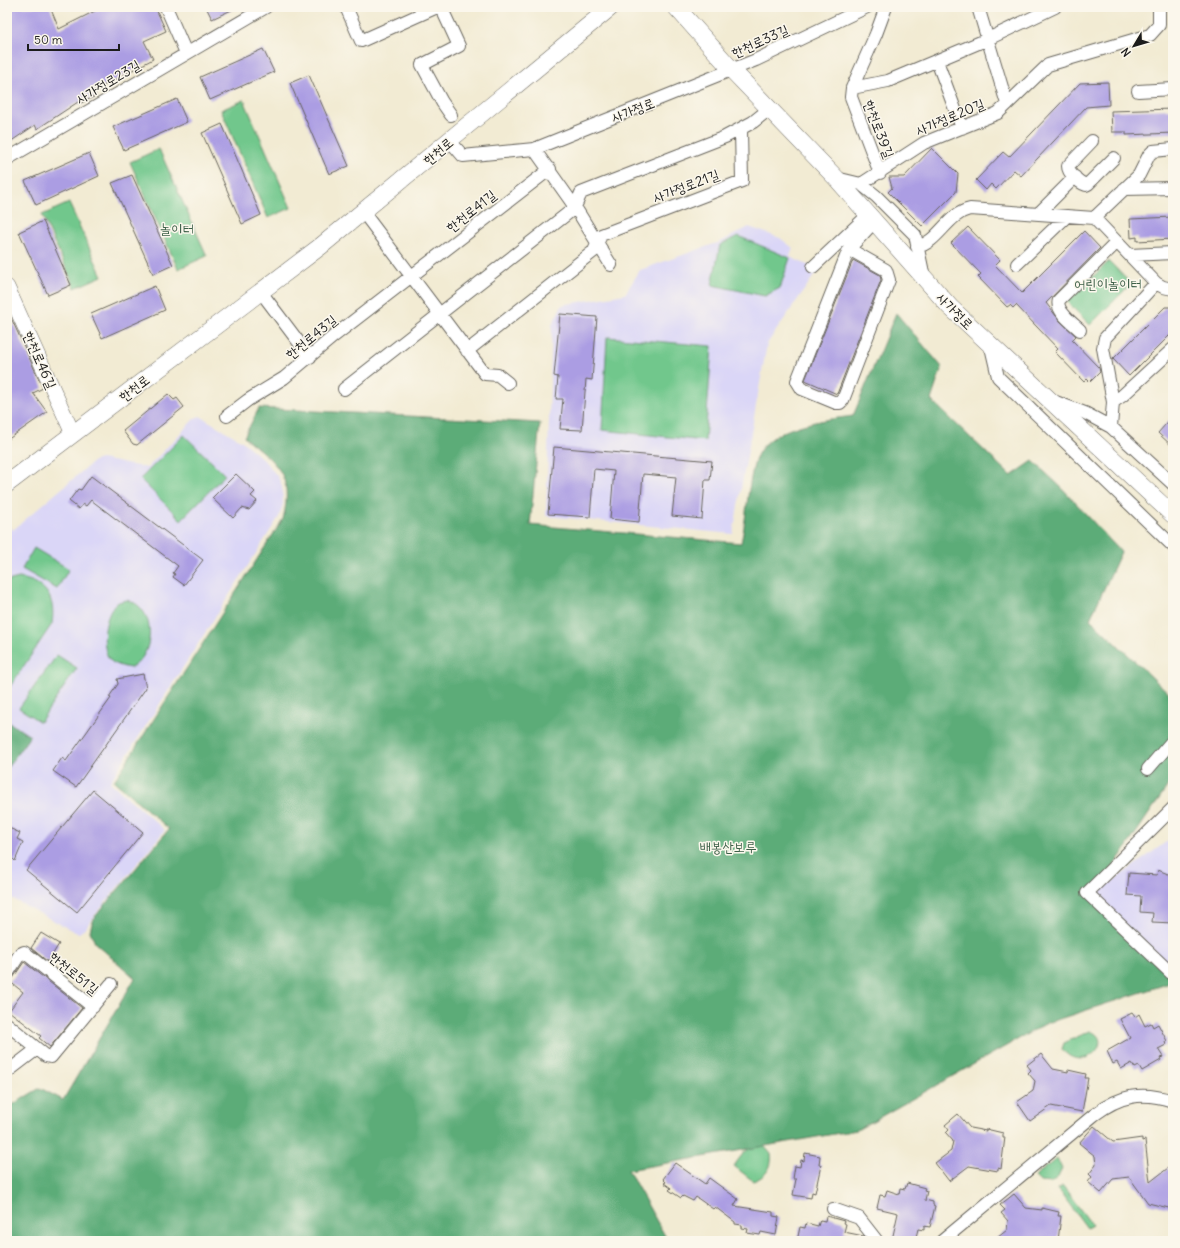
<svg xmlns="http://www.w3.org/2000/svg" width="1180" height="1248" viewBox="0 0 1180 1248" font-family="Delius,'Poor Story',sans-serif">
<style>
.built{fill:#dad6f7}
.green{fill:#71c78c;stroke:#467254}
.forest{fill:#5cac78;stroke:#3c644a}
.building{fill:#ab9de3}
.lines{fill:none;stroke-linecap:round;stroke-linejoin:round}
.minor-casing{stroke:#67645c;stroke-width:14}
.tertiary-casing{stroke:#67645c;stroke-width:16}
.secondary-casing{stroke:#67645c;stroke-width:18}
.minor{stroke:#fff;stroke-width:12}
.tertiary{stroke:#fff;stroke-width:15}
.secondary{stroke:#fff;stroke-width:17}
.labels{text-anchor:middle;stroke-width:3;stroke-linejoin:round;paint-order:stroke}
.street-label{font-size:14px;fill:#1c1c1c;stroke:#fbf7ec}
.park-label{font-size:14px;fill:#3e6049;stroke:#fbf7ec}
</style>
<rect width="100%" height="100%" fill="#fbf7ec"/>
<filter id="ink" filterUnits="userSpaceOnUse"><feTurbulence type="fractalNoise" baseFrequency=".025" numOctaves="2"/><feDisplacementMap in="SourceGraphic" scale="8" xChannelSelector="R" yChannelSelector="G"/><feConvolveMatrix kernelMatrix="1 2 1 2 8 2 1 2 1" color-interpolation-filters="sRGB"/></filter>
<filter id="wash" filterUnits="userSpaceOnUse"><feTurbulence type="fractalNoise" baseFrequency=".012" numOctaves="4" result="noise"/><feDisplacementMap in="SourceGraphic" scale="16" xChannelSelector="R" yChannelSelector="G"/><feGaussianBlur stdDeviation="0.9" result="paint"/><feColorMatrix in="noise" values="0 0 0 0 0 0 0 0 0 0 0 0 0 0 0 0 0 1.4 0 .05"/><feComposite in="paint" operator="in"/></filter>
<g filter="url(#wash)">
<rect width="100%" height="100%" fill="#f2ebd3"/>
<path class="built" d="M749,227L780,238L793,248L790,257L818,270L767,344L733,534L546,516L552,325L562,305L625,294L640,270L720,242Z
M200,416L242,441L263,459L278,477L282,486L283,504L279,517L110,782L165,830L90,921L86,928L79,933L75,932L7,896V525L13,530L94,461L101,459L147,468L195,418Z
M1173,837V973L1095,894Z"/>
<path class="green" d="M244,100L291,208L268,218L221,110Z
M159,149L207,256L178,269L130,162Z
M69,203L102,276L75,288L42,215Z
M738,236L790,258L780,288L765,296L712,285L720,245Z
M1109,261L1131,284L1090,325L1067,302Z
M607,337L712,346L705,441L602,430Z
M184,435L225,475L181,520L140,479Z
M34,548L69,569L57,589L22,569Z
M19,578C46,582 56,598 52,624L7,691V581Z
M127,600C157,607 156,656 130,668C124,667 117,665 112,662C99,651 104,614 116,604C119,601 123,601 127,600Z
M57,655L77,668L40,722L19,708Z
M1090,1031C1117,1040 1082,1076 1062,1049L1064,1043Z
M763,1145L771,1154C773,1168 765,1177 753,1181L734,1166C742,1154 748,1146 763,1145Z
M1057,1158L1062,1169L1057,1179L1051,1183L1040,1182L1035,1177Z
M1063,1186L1092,1225L1087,1228L1058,1189Z"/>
<path class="forest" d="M896,313L942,367L931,400L1011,476L1033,461L1062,488L1121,552L1090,619L1173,697V778L1095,894L1173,973V982L1047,1023L857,1130L628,1170L668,1241H7V1108L40,1088L63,1100L135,978L95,943L90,931L93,919L169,829L114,781L283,519C294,474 277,464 244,437L259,408L540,423L530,525L741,543C747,516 747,488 755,461C765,426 823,420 853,416Z
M10,723L30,736L7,768V727Z"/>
<g id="blocks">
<path class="building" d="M7,7H50L59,29L103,7H155L166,31L144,41L153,59L94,91L96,96L79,104L78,102L37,129L35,125L7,144Z
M206,7H238L212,19Z
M263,49L274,72L210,100L200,77Z
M309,75L349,166L329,174L290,83Z
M1108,82L1109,105L1086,107L1021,176L1014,170L996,189L991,184L986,190L976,180L1003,152L1009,157L1080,83Z
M177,99L187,122L124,150L113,127Z
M1173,109V133L1126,135V132H1112L1111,111Z
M222,124L261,215L242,224L202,133Z
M932,148L958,174L956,192L922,226L888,192L892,188L889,177H904Z
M89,153L99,176L36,205L25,181Z
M132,175L173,265L153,274L112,183Z
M1173,217V239L1137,241V237L1131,238L1130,219Z
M43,221L71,285L48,295L19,232Z
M968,227L1000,260L995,265L1022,293L1084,231L1100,248L1046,303L1060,321L1076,336L1072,340L1099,368L1100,372L1090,382L1087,379L1084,382L1055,352L1058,349L1016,305L1013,308L1010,305L1007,307L978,277L981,274L951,243Z
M853,260L880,275L881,280L837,394L805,380Z
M155,286L165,310L102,338L91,314Z
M1165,307H1173V332L1129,376L1113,359Z
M7,309L43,388L33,393L47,412L7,440Z
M560,314L597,317L592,380L586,379L582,430L560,429L563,399H556L558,377L554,376Z
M168,394L174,400L177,398L184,407L137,445L133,444L123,431Z
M1173,416V447L1158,433Z
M554,447L712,461L710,480H705L702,519L672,516L676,477L643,474L639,522L610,519L614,471L594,469L590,517L548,514Z
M236,474L255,492L251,496L257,501L249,510L242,508L233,518L212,498Z
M91,476L203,560L184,585L173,577L175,574L173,573L178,566L91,500L86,506L83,504L79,509L69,501L78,489L81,490Z
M143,674L146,688L76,787L53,771L62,758L66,761L111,698L109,697L118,684L117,679Z
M93,790L143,832L77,912L26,870Z
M7,827L20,833L17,839L23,842L15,861L10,856L7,862Z
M1158,870L1173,876V923L1152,922L1153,913L1140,912L1141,896L1127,895L1129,873L1157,875Z
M41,933L59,944L48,962L31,948Z
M24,962L82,1008L50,1047L39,1038L41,1036L9,1011L23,992L9,981L13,978Z
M1132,1013L1135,1017L1139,1014L1145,1026L1151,1023L1153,1027L1158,1024L1167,1041L1165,1042L1166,1045L1158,1049L1163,1057L1160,1058L1161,1060L1142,1071L1139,1066L1135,1068L1132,1063L1121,1069L1117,1062L1113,1064L1107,1051L1130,1038L1120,1019Z
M1041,1054L1053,1069L1068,1072V1070L1086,1074L1085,1078H1088L1082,1112L1051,1106L1030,1121L1017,1102L1033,1091L1035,1081L1028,1073L1031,1070L1027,1065Z
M958,1114L970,1128L986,1131V1129L1003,1133V1137H1005L1001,1169L998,1168V1171L969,1166L949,1181L935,1163L951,1151L953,1141L946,1133L949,1130L945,1125Z
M1094,1126L1113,1142L1142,1138V1141L1145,1140L1150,1182L1168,1168L1173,1175V1209L1148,1203L1129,1177L1113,1179L1101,1193L1088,1182L1092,1177L1089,1174L1096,1165L1095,1156L1079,1143Z
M805,1153L820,1156L819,1165H821L815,1193L812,1192L811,1198L793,1195L796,1179H793L795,1166L800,1167L801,1160L804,1161Z
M675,1163L705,1184L709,1178L738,1199L734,1206L773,1212V1216L779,1217L776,1235L761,1232L760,1235L747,1233L748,1229L742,1228V1225L735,1224V1222L715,1207L713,1209L696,1197L693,1201L683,1196L681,1198L669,1190L671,1188L664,1183L666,1182L663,1179Z
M907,1183L925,1188L924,1190L927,1191L925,1200L933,1202V1205L935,1206L930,1227L924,1226V1230L918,1229L915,1241L907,1239L906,1241H898L892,1240L898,1213L877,1208L880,1195L885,1196L887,1190L899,1194L900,1188L905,1189Z
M1014,1194L1026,1208L1042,1210V1208L1059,1212L1058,1216H1061L1058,1241H993L1007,1230L1008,1221L1001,1213L1005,1210L1000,1205Z
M826,1216L844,1221L843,1223L846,1224L844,1232L864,1236L866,1241H797L800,1227L805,1228L806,1223L818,1226L820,1220L825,1221Z"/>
</g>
</g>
<g filter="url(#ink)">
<use href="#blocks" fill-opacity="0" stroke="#67645c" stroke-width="1"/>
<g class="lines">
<defs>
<path id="minor" d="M166,7L186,53
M346,7L361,41L437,7
M441,7L459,46L422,65L442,102L451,115
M978,7L1007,104
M937,61L962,128
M852,88L888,81L988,39L1055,7
M1138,91L1173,89
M450,141L463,156L534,149L756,60L867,7
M1092,141L1068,166C1068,173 1078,182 1086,185L1088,184L1114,158
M534,149L575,207L611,265
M7,159L266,7
M880,173L851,97L852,88L876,34L886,7
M836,178L861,184L876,196L915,235L924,277
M861,184L924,143L998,113L1048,65L1150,35L1159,25V7
M1124,189L1173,188
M363,212L485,374L498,375L508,383
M1038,214L1075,177
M1094,218L1139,175L1149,155L1153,151L1173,149
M917,247C939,242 947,214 970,209L1094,218L1156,283L1163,287L1173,289
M849,249L886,270L889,280L843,400L840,403H836L802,389L797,381L849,249L874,222
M1130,255L1173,253
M1017,264L1067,216
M813,267L868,215
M261,292L310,357
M1080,330C1073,323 1055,311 1059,300L1117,242
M991,347L998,377L1173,546
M467,351L594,251L601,235L742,181L741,130
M344,389L567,214L575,207L581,193L725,137L753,122L768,110
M1056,402L1085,413L1111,427L1173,484
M1113,402L1122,396L1173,349
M227,416L248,400L284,378L334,336L550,169
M1111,427L1113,402L1103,348L1105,338L1156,283
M1148,769L1173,740
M1173,808L1087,893L1173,975
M7,974L20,954L24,952L93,1007
M7,1024L46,1056L51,1057L111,984
M7,1072L37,1049
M833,1209L859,1218L877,1241
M942,1241L1094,1115C1120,1095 1142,1091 1173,1101"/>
<path id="tertiary" d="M7,287L73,434"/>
<path id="secondary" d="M676,7L732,70L836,178L950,307L1173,515
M7,484L321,246L611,7"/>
</defs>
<use href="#minor" class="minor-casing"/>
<use href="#tertiary" class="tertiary-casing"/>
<use href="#secondary" class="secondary-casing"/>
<use href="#minor" class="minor"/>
<use href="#tertiary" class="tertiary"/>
<use href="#secondary" class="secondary"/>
</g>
</g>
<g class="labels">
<g class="street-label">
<text transform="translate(760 41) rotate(-24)" y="5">한천로33길</text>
<text transform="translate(108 82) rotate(-31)" y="5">사가정로23길</text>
<text transform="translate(633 110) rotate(-21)" y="5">사가정로</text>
<text transform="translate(950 117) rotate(-23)" y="5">사가정로20길</text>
<text transform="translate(879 129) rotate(69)" y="5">한천로39길</text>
<text transform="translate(438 151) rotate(-40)" y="5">한천로</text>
<text transform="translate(686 186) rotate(-21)" y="5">사가정로21길</text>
<text transform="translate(471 211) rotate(-38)" y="5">한천로41길</text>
<text transform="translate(955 311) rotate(45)" y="5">사가정로</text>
<text transform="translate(311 337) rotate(-39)" y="5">한천로43길</text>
<text transform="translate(40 360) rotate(66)" y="5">한천로46길</text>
<text transform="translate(134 388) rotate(-37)" y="5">한천로</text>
<text transform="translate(74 973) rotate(39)" y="5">한천로51길</text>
</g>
<g class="park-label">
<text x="177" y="234">놀이터</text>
<text x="1108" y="289">어린이놀이터</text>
<text x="728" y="852">배봉산보루</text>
</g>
</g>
<rect width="1180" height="1248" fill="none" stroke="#fbf7ec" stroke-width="24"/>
<g transform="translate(1134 46) rotate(232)" stroke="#fbf7ec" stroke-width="3" paint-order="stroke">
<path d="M0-3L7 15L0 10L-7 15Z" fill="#1c1c1c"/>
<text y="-6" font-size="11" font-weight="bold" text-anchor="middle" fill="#1c1c1c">N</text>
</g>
<path d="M28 44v6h91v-6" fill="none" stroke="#1c1c1c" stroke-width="2"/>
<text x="34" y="44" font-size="12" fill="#1c1c1c" stroke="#fbf7ec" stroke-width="3" paint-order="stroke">50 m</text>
</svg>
